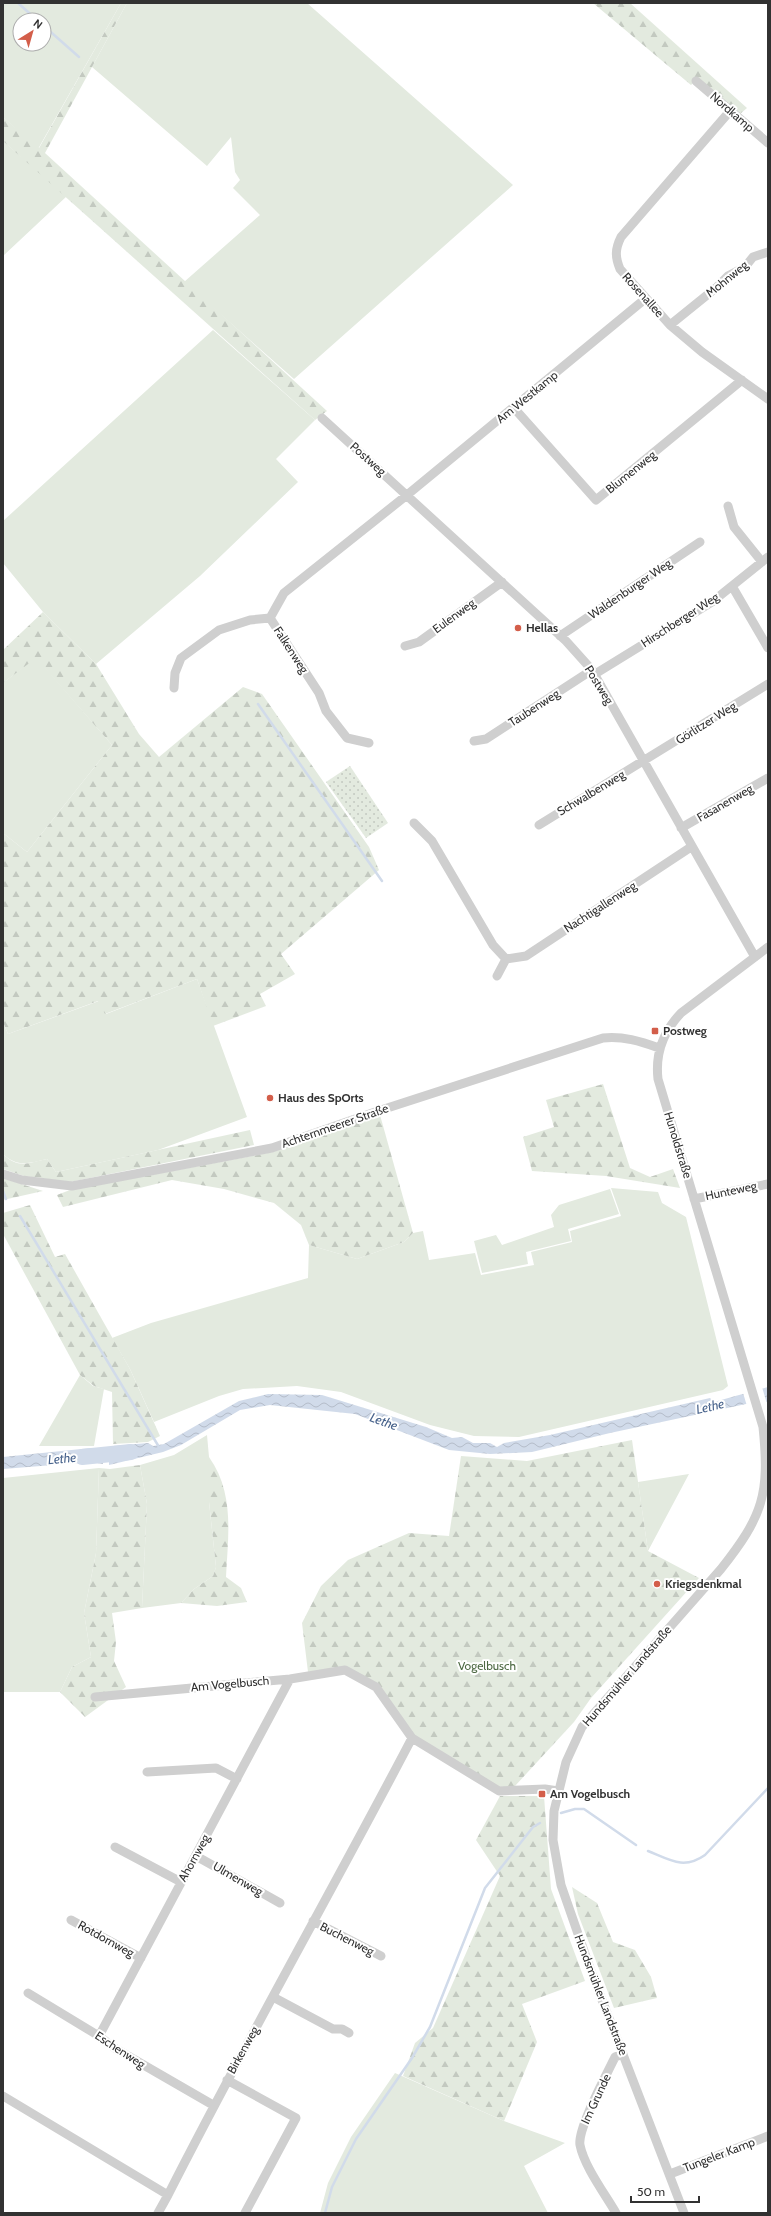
<svg xmlns="http://www.w3.org/2000/svg" width="771" height="2216" viewBox="0 0 771 2216" font-family="Cabin,sans-serif">
<style>
.green{fill:#e3eadf;fill-rule:evenodd}
.forest{fill:url(#forest-firs)}
.park{fill:url(#park-dots)}
.water{fill:url(#water-waves)}
.pier{fill:#fff}
.lines{fill:none;stroke-linecap:round;stroke-linejoin:round}
.stream{stroke:#d1dbea;stroke-width:2.5}
.river{stroke:#d1dbea;stroke-width:16}
.minor{stroke:#cfcfcf;stroke-width:9}
.poi-dot{fill:#d35e4a;stroke:#fff;stroke-width:1.5}
.labels{text-anchor:middle;stroke-width:4;stroke-linejoin:round;paint-order:stroke}
.street-label{font-size:12px;fill:#323232;stroke:#fff}
.poi-label{font-size:12px;font-weight:bold;fill:#323232;stroke:#fff;text-anchor:start}
.park-label{font-size:12px;fill:#4d6943;stroke:#fff}
.water-label{font-size:13px;font-style:italic;fill:#48638c;stroke:#fff}
</style>
<defs>
<pattern id="forest-firs" width="22" height="20" patternUnits="userSpaceOnUse"><rect width="22" height="20" fill="#e3eadf"/><path d="M5 1l3.5 6h-7zM16 11l3.5 6h-7z" fill="#c3c9c0"/></pattern>
<pattern id="park-dots" width="8" height="8" patternUnits="userSpaceOnUse"><rect width="8" height="8" fill="#e3eadf"/><path d="M2 2h.1M6 6h.1" fill="none" stroke="#c3c9c0" stroke-width="1.8" stroke-linecap="round"/></pattern>
<pattern id="water-waves" width="16" height="10" patternUnits="userSpaceOnUse"><rect width="16" height="10" fill="#d1dbea"/><path d="M0 5q4-4 8 0t8 0" fill="none" stroke="#b4bcc9"/></pattern>
</defs>
<rect width="100%" height="100%" fill="#fff"/>
<path class="green" d="M3,3H121L38,149L3,117ZM20,20H44V44H20Z
M127,3H307L513,185L294,379L184,282L260,215L233,188L240,180L235,172L231,137L207,166L92,67Z
M3,141L67,196L3,256Z
M213,330L315,420L276,459L298,482L200,576L96,664L43,612L3,563V521Z
M36,657L112,745L27,852L3,833V683Z
M197,979L247,1117L158,1150L56,1172L47,1159C29,1163 18,1168 3,1154V1022L8,1034L99,1001L106,1014Z
M611,1188L658,1192L662,1203L686,1217L728,1386L723,1390L519,1437L474,1436L430,1425L341,1392L297,1386L243,1389L219,1396L154,1422L130,1369L112,1338L151,1323L308,1278L309,1245L357,1259L404,1242L413,1233L423,1231L429,1260L475,1253L481,1275L534,1265L531,1252L572,1242L570,1231L621,1216Z
M610,1189L619,1214L568,1229L571,1241L526,1252L528,1264L482,1273L474,1241L496,1235L502,1245L554,1227L551,1215L559,1205Z
M80,1375L93,1386L104,1389L94,1446H39Z
M207,1435L209,1457V1502L216,1567L213,1576L194,1589L181,1603L142,1608L147,1504L140,1465L174,1455Z
M99,1468L96,1553L84,1613L91,1657L72,1667L60,1692H3V1478Z
M689,1474L648,1551L638,1482Z
M395,2073L504,2121L565,2143L524,2166L548,2213H320L328,2183L351,2137Z"/>
<path class="forest" d="M121,3H127L45,153L327,411L315,420L3,141V117L39,148Z
M593,3H630L747,108L740,114L698,78L691,85Z
M43,612L96,664L139,734L159,757L243,687L262,694L369,847L379,870L281,954L295,974L260,994L266,1006L213,1026L197,979L105,1014L98,1001L8,1034L3,1022V833L27,852L112,745L36,658L3,683V650Z
M603,1084L630,1168L650,1177L673,1169L680,1188L606,1176L532,1171L523,1137L554,1127L546,1100Z
M380,1115L413,1233L404,1242L357,1259L309,1245L301,1225L274,1203L224,1189L172,1180L63,1207L57,1195L70,1190L273,1152Z
M250,1130L254,1145L70,1182L24,1176L3,1169V1154C18,1169 28,1163 47,1159L56,1172Z
M3,1178L43,1191L3,1200Z
M30,1205L55,1257L65,1254L130,1369L160,1436L148,1442L113,1444L112,1392L94,1386L80,1375L3,1234V1213Z
M632,1440L648,1551L699,1578L591,1698L574,1722L515,1786L500,1788L416,1740L378,1686L347,1668L308,1672L302,1623L321,1586L348,1560L409,1533L449,1536L461,1456L527,1461Z
M209,1457C235,1494 228,1535 226,1577L241,1588L247,1602L217,1606L181,1603L194,1589L213,1576L216,1567L209,1502Z
M140,1465L147,1504L142,1608L112,1613L116,1642L114,1661L126,1687L85,1717L60,1692L72,1667L91,1657L84,1613L96,1553L99,1468L110,1469Z
M500,1796H544L551,1889L585,1981L522,2004L537,2042L504,2121L403,2076L415,2043L433,2028L500,1876L476,1840Z
M572,1887L597,1903L613,1942L635,1950L651,1977L657,1998L614,2008L578,1914Z"/>
<path class="park" d="M350,766L388,823L366,838L326,782Z"/>
<path class="water" d="M768,1387V1402L746,1404L610,1433L532,1452L490,1454L449,1450L355,1414L270,1405L240,1410L181,1445L163,1452L109,1465V1452L113,1446L148,1443L153,1446L164,1444L239,1401L268,1394L322,1395L426,1427L452,1438L462,1437L473,1443H490L497,1447L504,1443L550,1435L710,1398L714,1402Z
M91,1448L103,1453V1464L91,1462L3,1469V1457Z"/>
<path class="pier" d="M762,1387L767,1404L747,1406L743,1393Z"/>
<g class="lines">
<path class="stream" d="M18,3L37,20
M44,26L79,57
M258,704L382,881
M3,1191L6,1199
M20,1216L159,1447
M561,1813L575,1809H584L636,1845
M648,1851C670,1860 684,1870 705,1855L768,1788
M325,2213L332,2187L356,2139L412,2058L430,2027L485,1888L533,1827L540,1823"/>
<path class="river" d="M82,1457L131,1452"/>
<path class="minor" d="M696,81L768,143
M730,111L621,237C615,249 615,257 620,269L670,325L702,352L768,399
M670,325L717,287L728,276L745,267L753,257L768,252
M514,408L596,500L742,380
M322,418L566,641L592,670L755,957
M728,506L734,527L762,562
M732,586L768,648
M560,636L700,542
M405,646L419,642L502,582
M595,674L712,602L768,557
M174,688L175,673L181,658L219,630L250,620L270,618
M474,741L486,739L592,670
M369,743L347,738L326,711L319,693L270,618L284,593L407,495L645,299
M414,823L432,841L493,945L506,959L526,956L691,847
M539,825L768,684
M681,828L768,778
M497,976L506,959
M3,1174L22,1180L72,1186L272,1148L378,1111L603,1038C623,1036 640,1041 659,1048
M694,1199L768,1184
M95,1697L290,1679L345,1670L376,1687L412,1738L499,1791L545,1789L558,1791
M147,1772L216,1768L237,1779
M115,1847L181,1882
M196,1856L280,1903
M71,1920L141,1958
M313,1921L381,1956
M28,1993L99,2036L116,2049L213,2105
M273,1997L333,2029H342L349,2033
M99,2036L290,1679
M227,2080L296,2118L245,2213
M3,2096L168,2195C246,2041 332,1891 412,1738
M670,2174L768,2136
M158,2213L168,2195
M616,2213C605,2194 584,2166 580,2145C577,2129 607,2074 615,2057L623,2054
M684,2213L592,1974L561,1885L553,1840L554,1811L566,1762L582,1727L721,1569C763,1516 770,1494 763,1427L658,1079C655,1053 663,1032 681,1013L768,947"/>
</g>
<g class="poi-dot">
<circle cx="518" cy="628" r="4"/>
<rect x="651" y="1027" width="8" height="8" rx="2"/>
<circle cx="270" cy="1098" r="4"/>
<circle cx="657" cy="1584" r="4"/>
<rect x="538" y="1790" width="8" height="8" rx="2"/>
</g>
<g class="labels">
<g class="street-label">
<text transform="translate(732 112) rotate(41)" y="4">Nordkamp</text>
<text transform="translate(727 279) rotate(-39)" y="4">Mohnweg</text>
<text transform="translate(643 295) rotate(48)" y="4">Rosenallee</text>
<text transform="translate(527 397) rotate(-39)" y="4">Am Westkamp</text>
<text transform="translate(368 459) rotate(42)" y="4">Postweg</text>
<text transform="translate(631 472) rotate(-39)" y="4">Blumenweg</text>
<text transform="translate(630 589) rotate(-34)" y="4">Waldenburger Weg</text>
<text transform="translate(454 616) rotate(-36)" y="4">Eulenweg</text>
<text transform="translate(680 620) rotate(-33)" y="4">Hirschberger Weg</text>
<text transform="translate(291 650) rotate(57)" y="4">Falkenweg</text>
<text transform="translate(599 685) rotate(58)" y="4">Postweg</text>
<text transform="translate(534 708) rotate(-33)" y="4">Taubenweg</text>
<text transform="translate(706 723) rotate(-32)" y="4">Görlitzer Weg</text>
<text transform="translate(591 793) rotate(-31)" y="4">Schwalbenweg</text>
<text transform="translate(725 803) rotate(-30)" y="4">Fasanenweg</text>
<text transform="translate(600 907) rotate(-33)" y="4">Nachtigallenweg</text>
<text transform="translate(335 1126) rotate(-19)" y="4">Achternmeerer Straße</text>
<text transform="translate(678 1145) rotate(73)" y="4">Hunoldstraße</text>
<text transform="translate(731 1191) rotate(-12)" y="4">Hunteweg</text>
<text transform="translate(627 1676) rotate(-49)" y="4">Hundsmühler Landstraße</text>
<text transform="translate(230 1684) rotate(-5)" y="4">Am Vogelbusch</text>
<text transform="translate(194 1858) rotate(-61)" y="4">Ahornweg</text>
<text transform="translate(238 1879) rotate(30)" y="4">Ulmenweg</text>
<text transform="translate(106 1939) rotate(29)" y="4">Rotdornweg</text>
<text transform="translate(347 1939) rotate(27)" y="4">Buchenweg</text>
<text transform="translate(601 1995) rotate(69)" y="4">Hundsmühler Landstraße</text>
<text transform="translate(120 2050) rotate(33)" y="4">Eschenweg</text>
<text transform="translate(243 2050) rotate(-61)" y="4">Birkenweg</text>
<text transform="translate(596 2099) rotate(-65)" y="4">Im Grunde</text>
<text transform="translate(719 2155) rotate(-21)" y="4">Tungeler Kamp</text>
</g>
<g class="poi-label">
<text x="526" y="632">Hellas</text>
<text x="663" y="1035">Postweg</text>
<text x="278" y="1102">Haus des SpOrts</text>
<text x="665" y="1588">Kriegsdenkmal</text>
<text x="550" y="1798">Am Vogelbusch</text>
</g>
<g class="park-label">
<text x="487" y="1670">Vogelbusch</text>
</g>
<g class="water-label">
<text transform="translate(710 1406) rotate(-13)" y="5">Lethe</text>
<text transform="translate(384 1421) rotate(19)" y="5">Lethe</text>
<text transform="translate(62 1458) rotate(-5)" y="5">Lethe</text>
</g>
</g>
<rect width="771" height="2216" fill="none" stroke="#323232" stroke-width="8"/>
<g transform="translate(32 32) rotate(37)"><circle r="19" fill="#ffffff" stroke="#adadad"/>
<path d="M0-3L7 15L0 10L-7 15Z" fill="#d35e4a"/>
<text y="-6" font-size="11" font-weight="bold" text-anchor="middle" fill="#323232">N</text>
</g>
<path d="M631 2196v6h68v-6" fill="none" stroke="#323232" stroke-width="2"/>
<text x="637" y="2196" font-size="12" fill="#323232" stroke="#ffffff" stroke-width="3" paint-order="stroke">50 m</text>
</svg>
